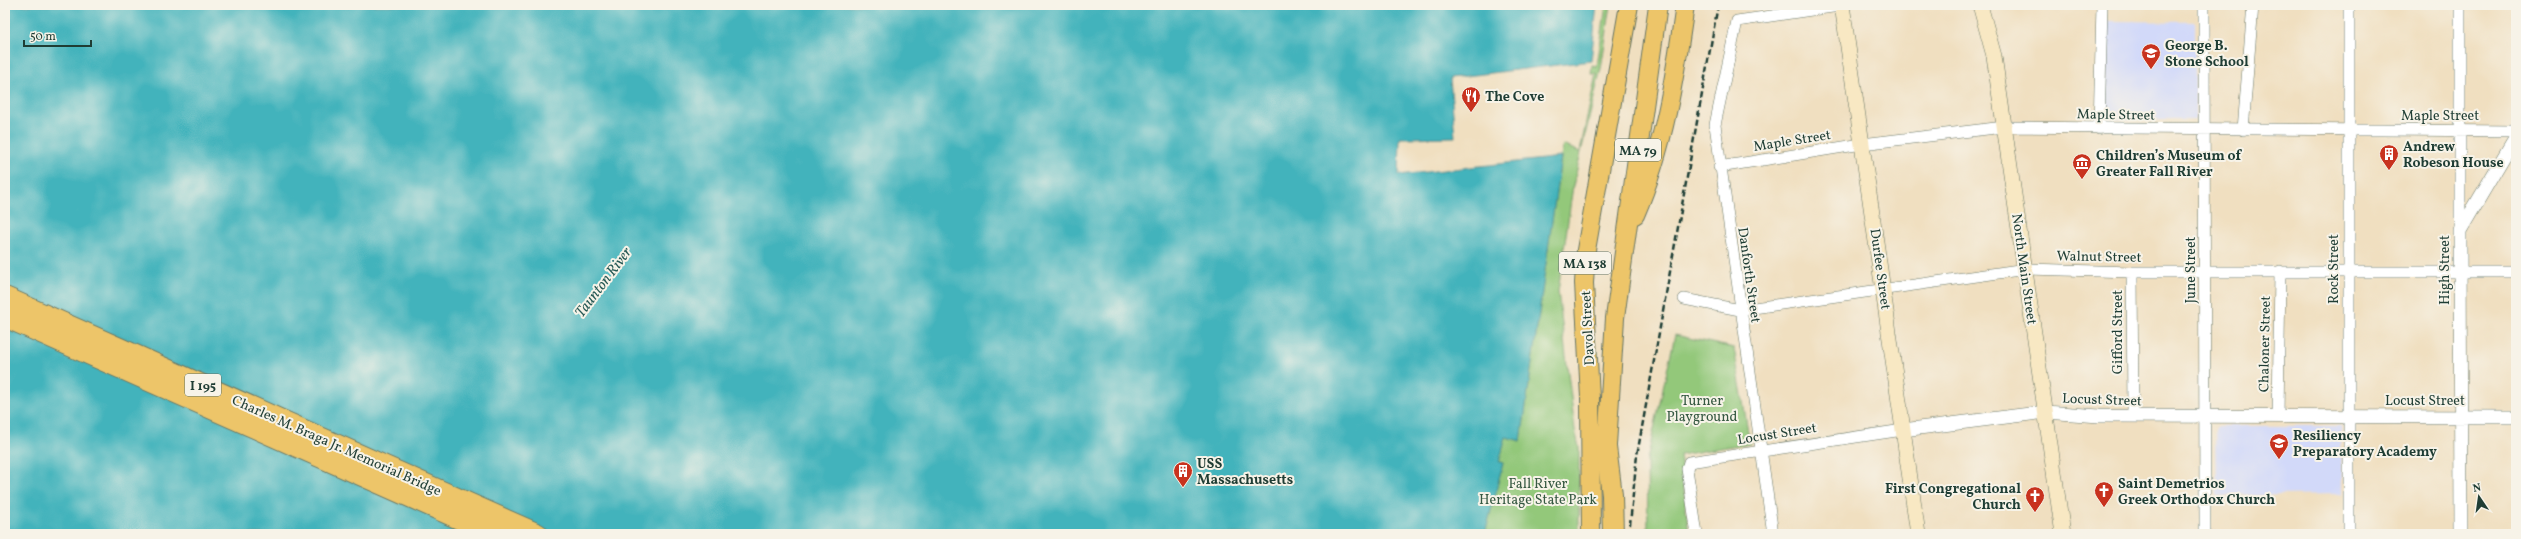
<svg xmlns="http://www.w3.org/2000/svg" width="2521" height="539" viewBox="0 0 2521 539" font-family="Vollkorn,serif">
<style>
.built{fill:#d2d9f9}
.green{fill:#93c87a;stroke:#598257}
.water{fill:#43b3bc;stroke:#317878}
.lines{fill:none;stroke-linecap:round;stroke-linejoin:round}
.minor-casing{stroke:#687665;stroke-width:12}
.tertiary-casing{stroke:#687665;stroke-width:14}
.secondary-casing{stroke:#687665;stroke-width:16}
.trunk-casing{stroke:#687665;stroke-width:20}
.motorway-casing{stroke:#687665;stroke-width:22}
.minor{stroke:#fff;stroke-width:11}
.tertiary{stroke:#fff;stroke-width:13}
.secondary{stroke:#f8e8c3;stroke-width:15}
.trunk{stroke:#edc569;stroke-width:18}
.motorway{stroke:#edc569;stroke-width:20}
.rail{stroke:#1f3d34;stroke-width:2.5;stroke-dasharray:6 3;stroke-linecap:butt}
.labels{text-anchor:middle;stroke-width:4;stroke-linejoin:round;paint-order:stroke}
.shield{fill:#f7f3e8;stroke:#60746a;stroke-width:1}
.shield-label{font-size:13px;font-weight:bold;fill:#1f3d34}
.poi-label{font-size:14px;font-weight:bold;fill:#1f3d34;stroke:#f7f3e8;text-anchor:start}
.street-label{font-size:14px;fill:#1f3d34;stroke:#f7f3e8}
.park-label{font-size:14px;fill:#365942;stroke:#f7f3e8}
.water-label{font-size:15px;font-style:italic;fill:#285a56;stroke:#f7f3e8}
</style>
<rect width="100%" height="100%" fill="#f7f3e8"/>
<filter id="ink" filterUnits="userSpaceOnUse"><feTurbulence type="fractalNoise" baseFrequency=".025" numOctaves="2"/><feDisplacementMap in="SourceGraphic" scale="8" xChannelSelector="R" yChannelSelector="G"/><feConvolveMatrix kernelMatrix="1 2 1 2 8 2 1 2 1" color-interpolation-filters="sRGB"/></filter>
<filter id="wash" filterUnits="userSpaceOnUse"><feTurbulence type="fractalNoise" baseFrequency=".012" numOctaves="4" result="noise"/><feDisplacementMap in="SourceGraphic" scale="16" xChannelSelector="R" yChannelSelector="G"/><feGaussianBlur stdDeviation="0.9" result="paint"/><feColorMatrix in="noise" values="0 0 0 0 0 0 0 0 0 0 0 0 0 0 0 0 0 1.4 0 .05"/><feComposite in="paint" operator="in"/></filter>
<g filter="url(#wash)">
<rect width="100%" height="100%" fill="#f0dfc0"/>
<path class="built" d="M2107,21L2195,22V119H2106Z
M2216,426H2341L2342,494L2217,496Z"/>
<path class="green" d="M1606,5H1611L1601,68L1573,186L1558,291L1575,430L1579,447V534H1485L1503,463L1499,462L1506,437L1521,441L1561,157L1563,145L1580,152L1596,74H1591L1592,65L1597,66Z
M1675,335L1734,348L1750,443L1680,455L1689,534H1648L1647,460Z"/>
<path class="water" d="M5,5H1597L1591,61L1450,78L1455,137L1400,138L1399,175L1561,157L1521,441L1506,437L1499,462L1503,463L1485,534H5Z"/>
</g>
<g filter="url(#ink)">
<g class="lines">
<defs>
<path id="minor" d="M2204,5L2205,534
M2349,5V534
M2460,5V231
M2099,129L2102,5
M2243,130L2253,5
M1719,167L1862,144L2004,127L2516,131
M2132,272L2133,416
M1684,299L1740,310L2026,269L2132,272H2516
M2278,417L2280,271
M1697,534L1687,469L1689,462L1903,430
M1773,534L1715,125L1737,21L1846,5"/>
<path id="tertiary" d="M1903,430L2046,412L2099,416L2516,417
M2461,534L2460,231L2516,136"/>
<path id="secondary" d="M1842,5L1918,534
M1980,5L1994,56L2063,534"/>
<path id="trunk" d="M1635,215C1664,148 1675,77 1685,5
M1606,461L1615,318L1658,5
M1591,534L1590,398L1584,283L1586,250L1629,5"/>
<path id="motorway" d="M5,297L538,534
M5,317L493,534
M1606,447L1612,495L1613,534"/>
</defs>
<use href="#minor" class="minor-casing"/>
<use href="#tertiary" class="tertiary-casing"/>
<use href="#secondary" class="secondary-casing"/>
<use href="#trunk" class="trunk-casing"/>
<use href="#motorway" class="motorway-casing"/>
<use href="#minor" class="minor"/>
<use href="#tertiary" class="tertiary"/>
<use href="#secondary" class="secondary"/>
<use href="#trunk" class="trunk"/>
<use href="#motorway" class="motorway"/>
<path class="rail" d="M1629,534L1637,455L1718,5"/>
</g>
</g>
<defs>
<symbol id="school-pin" viewBox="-11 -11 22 30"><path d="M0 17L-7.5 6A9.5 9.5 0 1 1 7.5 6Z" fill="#c8321e" stroke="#f7f3e8"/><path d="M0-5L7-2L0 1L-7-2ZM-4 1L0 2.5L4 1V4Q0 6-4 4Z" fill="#fff"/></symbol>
<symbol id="restaurant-pin" viewBox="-11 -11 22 30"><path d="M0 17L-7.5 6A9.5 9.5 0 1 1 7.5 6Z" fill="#c8321e" stroke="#f7f3e8"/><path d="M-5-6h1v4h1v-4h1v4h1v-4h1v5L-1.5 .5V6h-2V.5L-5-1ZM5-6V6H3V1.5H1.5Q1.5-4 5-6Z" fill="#fff"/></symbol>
<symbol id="building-pin" viewBox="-11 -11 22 30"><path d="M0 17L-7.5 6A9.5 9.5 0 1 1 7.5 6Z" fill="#c8321e" stroke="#f7f3e8"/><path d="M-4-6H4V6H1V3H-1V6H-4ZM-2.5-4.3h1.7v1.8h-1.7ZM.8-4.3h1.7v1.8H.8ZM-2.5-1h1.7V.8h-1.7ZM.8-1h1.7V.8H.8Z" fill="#fff"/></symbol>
<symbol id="museum-pin" viewBox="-11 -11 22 30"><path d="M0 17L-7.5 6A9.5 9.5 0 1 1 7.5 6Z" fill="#c8321e" stroke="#f7f3e8"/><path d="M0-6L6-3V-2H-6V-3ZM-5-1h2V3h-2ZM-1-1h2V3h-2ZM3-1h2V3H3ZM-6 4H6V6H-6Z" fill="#fff"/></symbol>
<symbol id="church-pin" viewBox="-11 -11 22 30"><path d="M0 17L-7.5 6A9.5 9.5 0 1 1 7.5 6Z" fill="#c8321e" stroke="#f7f3e8"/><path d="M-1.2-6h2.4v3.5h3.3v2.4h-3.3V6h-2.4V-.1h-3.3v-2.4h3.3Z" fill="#fff"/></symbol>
</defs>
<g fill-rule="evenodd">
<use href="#school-pin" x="2140" y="42" width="22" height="30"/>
<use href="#restaurant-pin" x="1460" y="85" width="22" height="30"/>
<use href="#building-pin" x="2378" y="143" width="22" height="30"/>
<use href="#museum-pin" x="2071" y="152" width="22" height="30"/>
<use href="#school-pin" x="2268" y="432" width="22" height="30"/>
<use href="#building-pin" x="1172" y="460" width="22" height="30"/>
<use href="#church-pin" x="2093" y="480" width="22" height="30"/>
<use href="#church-pin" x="2024" y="485" width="22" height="30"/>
</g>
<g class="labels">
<g class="shield">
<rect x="1615" y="139" width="46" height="22" rx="3"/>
<rect x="1559" y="252" width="52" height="22" rx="3"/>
<rect x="185" y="374" width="36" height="22" rx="3"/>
</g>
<g class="shield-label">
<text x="1638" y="155">MA 79</text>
<text x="1585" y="268">MA 138</text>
<text x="203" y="390">I 195</text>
</g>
<g class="poi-label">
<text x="2165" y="50">George B.<tspan x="2165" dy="16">Stone School</tspan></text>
<text x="1485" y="101">The Cove</text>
<text x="2403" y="151">Andrew<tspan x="2403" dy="16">Robeson House</tspan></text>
<text x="2096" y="160">Children’s Museum of<tspan x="2096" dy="16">Greater Fall River</tspan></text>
<text x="2293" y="440">Resiliency<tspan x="2293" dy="16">Preparatory Academy</tspan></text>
<text x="1197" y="468">USS<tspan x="1197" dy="16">Massachusetts</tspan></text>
<text x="2118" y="488">Saint Demetrios<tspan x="2118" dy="16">Greek Orthodox Church</tspan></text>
<text x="2021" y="493" text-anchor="end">First Congregational<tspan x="2021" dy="16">Church</tspan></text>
</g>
<g class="street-label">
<text transform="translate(2116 114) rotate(1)" y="5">Maple Street</text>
<text x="2440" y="120">Maple Street</text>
<text transform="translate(1792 140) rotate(-9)" y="5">Maple Street</text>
<text transform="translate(2099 256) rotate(1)" y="5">Walnut Street</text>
<text transform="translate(1881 269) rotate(82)" y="5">Durfee Street</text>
<text transform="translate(2025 269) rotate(82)" y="5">North Main Street</text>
<text transform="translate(2333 269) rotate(-90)" y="5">Rock Street</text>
<text transform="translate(2190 270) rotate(-90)" y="5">June Street</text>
<text transform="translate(2444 270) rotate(-90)" y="5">High Street</text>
<text transform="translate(1750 275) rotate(82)" y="5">Danforth Street</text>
<text transform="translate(1587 328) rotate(-93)" y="5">Davol Street</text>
<text transform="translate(2117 332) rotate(-90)" y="5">Gifford Street</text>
<text transform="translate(2264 344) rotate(-89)" y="5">Chaloner Street</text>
<text transform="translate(2102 399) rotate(2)" y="5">Locust Street</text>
<text x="2425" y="405">Locust Street</text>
<text transform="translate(1777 433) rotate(-9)" y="5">Locust Street</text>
<text transform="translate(337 445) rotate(24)" y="5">Charles M. Braga Jr. Memorial Bridge</text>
</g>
<g class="park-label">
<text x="1702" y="405">Turner<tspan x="1702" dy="16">Playground</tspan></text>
<text x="1538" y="488">Fall River<tspan x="1538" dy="16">Heritage State Park</tspan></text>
</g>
<g class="water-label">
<text transform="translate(603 282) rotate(-53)" y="5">Taunton River</text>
</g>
</g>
<rect width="2521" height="539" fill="none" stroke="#f7f3e8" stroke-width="20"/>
<g transform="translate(2479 497) rotate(347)" stroke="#f7f3e8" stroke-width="3" paint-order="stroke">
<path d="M0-3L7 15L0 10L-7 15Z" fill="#1f3d34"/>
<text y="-6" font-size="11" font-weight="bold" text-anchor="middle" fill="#1f3d34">N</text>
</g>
<path d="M24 40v6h67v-6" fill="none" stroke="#1f3d34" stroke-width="2"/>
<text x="30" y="40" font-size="12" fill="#1f3d34" stroke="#f7f3e8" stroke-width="3" paint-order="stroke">50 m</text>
</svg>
